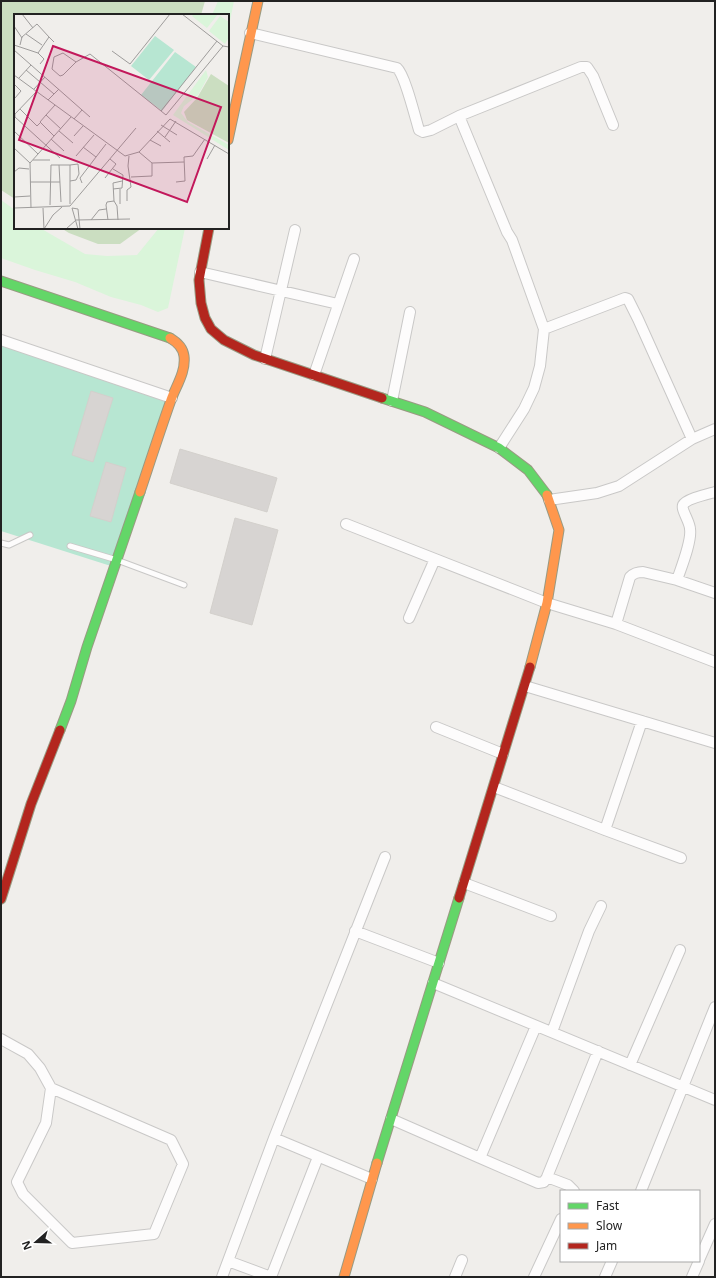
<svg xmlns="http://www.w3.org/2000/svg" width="716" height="1278" viewBox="0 0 716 1278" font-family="'Noto Sans',sans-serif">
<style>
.forest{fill:#cbdec1}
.park{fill:#daf5da}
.pitch{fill:#b7e6d2}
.building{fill:#d7d4d2;stroke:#d3d0cc}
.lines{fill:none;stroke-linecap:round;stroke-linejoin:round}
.lane-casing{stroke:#c9c8c7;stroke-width:7}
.street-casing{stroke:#c9c8c7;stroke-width:12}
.fast-casing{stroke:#999a82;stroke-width:11}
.slow-casing{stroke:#999a82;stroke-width:11}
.jam-casing{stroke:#999a82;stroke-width:11}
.lane{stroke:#fdfcfc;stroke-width:5}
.street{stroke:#fdfcfc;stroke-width:10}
.fast{stroke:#63d668;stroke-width:9}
.slow{stroke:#ff974d;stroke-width:9}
.jam{stroke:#b3261e;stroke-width:9}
.inset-road{fill:none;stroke:#9e9c9b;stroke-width:1}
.view{fill:#c2185b;fill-opacity:0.15;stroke:#c2185b;stroke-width:2}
.inset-edge{fill:none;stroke:#222;stroke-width:2}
</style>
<rect width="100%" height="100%" fill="#f0eeeb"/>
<path class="forest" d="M1,1H205L201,15H15V199L1,190Z
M61,228H142L120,244H98L69,233Z"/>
<path class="park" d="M218,1H234L228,31V15H212Z
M1,200L15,210V228H40L85,254L107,256L137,255L159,228H185L168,308L158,312L141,305L111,297L75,282L35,270L1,258Z"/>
<path class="pitch" d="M1,339L169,392L114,567L1,531Z"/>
<path class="building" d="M91,391L113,398L93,462L72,455Z
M180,449L277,478L267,512L170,483Z
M106,462L126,468L111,522L90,516Z
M235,518L278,530L252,625L210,613Z"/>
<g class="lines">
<defs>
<path id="lane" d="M1,543L9,545L30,535
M70,546L117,560L184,585"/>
<path id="street" d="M250,33L397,68C405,75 415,117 419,130L423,132L431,130L459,116L581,67H587L593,76L613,125
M459,116L507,232L512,240L544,329L540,366L534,388L524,409L499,448
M200,272L338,304
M544,329L625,298L628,299L638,319L692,439
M1,340L172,398
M265,359L295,230
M314,375L354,259
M392,401L410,312
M549,500L597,493L619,486L692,439L715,429
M346,524L547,603L616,624L715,662
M677,580C681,568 692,541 690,529C690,522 681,510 683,505C686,499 708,494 715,492
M409,618L435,559
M616,624L630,577C634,573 637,572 643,572L677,580L715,593
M525,686L715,743
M436,727L503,754
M494,787L605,830L681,858
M605,830L642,721
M464,883L551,916
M355,931L439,963
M433,983L715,1100
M536,1026L480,1158L538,1183L544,1182L547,1177L598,1051
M552,1032L589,931L601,906
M1,1039L28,1054L40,1068L51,1088L46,1123L17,1182L23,1194L72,1243L154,1234L183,1164L171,1140L51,1088
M630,1065L680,950
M391,1119L480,1158
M274,1138L372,1179
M547,1177L568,1185L574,1191
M641,1191L715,1007
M699,1260L715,1224
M228,1261L271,1277
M222,1277L274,1138L385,857
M271,1277L318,1157
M455,1277L462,1260
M534,1277L561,1219
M605,1277L612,1261
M692,1277L699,1261"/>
<path id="fast" d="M1,281L170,338
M382,398L425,412L499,448L528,470L547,495
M60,730L71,701L87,647L140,492
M377,1163L459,898"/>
<path id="slow" d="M228,140L258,1
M140,492C150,462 160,431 171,400C176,386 186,372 184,356C183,348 177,342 170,338
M530,667L547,603L559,530L547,495
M344,1277L377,1163"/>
<path id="jam" d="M209,228L199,280L201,303L205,318L211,329L224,340L254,355L382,398
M459,898L530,667
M1,899L31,804L60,730"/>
</defs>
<use href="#lane" class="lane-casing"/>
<use href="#street" class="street-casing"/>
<use href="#fast" class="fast-casing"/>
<use href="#slow" class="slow-casing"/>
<use href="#jam" class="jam-casing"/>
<use href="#lane" class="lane"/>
<use href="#street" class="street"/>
<use href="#fast" class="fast"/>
<use href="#slow" class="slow"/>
<use href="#jam" class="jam"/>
</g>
<g transform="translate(14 14)">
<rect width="215" height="215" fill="#f0eeeb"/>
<path d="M197,60L215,72V129L173,106L170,98L183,84Z" fill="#cbdec1"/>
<path d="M180,0H204L193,14L178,2ZM206,2L215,8V23L211,30L195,17ZM192,56L194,63L184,81L170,92L167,99L174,108L215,131V136L159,101Z" fill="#daf5da"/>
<path d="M141,22L160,36L135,66L117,52ZM161,38L182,53L148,97L127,81Z" fill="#b7e6d2"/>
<path class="inset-road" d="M8,0L19,14M168,0L209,32L215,33M0,12L8,24M12,20L28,31M0,31L24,39L30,45L26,50M6,31L8,23L23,10L35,23M0,36L76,103M98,37L116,50L156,0M24,39L35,23L40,28M62,48L49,61L46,62L38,55L40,43L49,39L62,48L76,40L152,101L209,32M12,56L40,80M0,61L111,142L125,138L156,105L215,140M5,64L17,51M20,75L31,63M23,77L1,100V103L46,144M1,84L7,77L1,71M34,86L45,75M6,95L23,112L26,109M147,97L203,27M32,101L41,91M60,105L68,96M147,111L163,121M0,117L24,140M45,117L59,129M143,117L156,128M40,122L26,108L32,101L47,115M60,122L69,112M151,123L162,107M37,125L50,137M136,126L147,132M69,133L82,143M0,134L16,149M125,138L138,149L170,148M62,142L80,121M193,145L201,131M19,146H36M45,151L47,188M56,151L64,150L65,160L62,166L56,167M99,155L109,161L108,174L99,175M0,158L5,154L15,155M117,163L138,162V149M91,164L102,150L96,145M16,168H46M162,168L171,167L170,143L179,142L191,125M68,169L66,164L92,130M106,175V190M0,183L16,182M100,187L103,192L104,206M113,187V176L117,173L114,152L115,142M36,191L37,151H56V190M56,192L122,114M0,194L56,192M17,194L16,149L57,103M29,194L30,215M58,194L64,195L66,215M58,194L64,215M77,206L85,196L92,195M94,206L92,191L93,188L100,187L99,169L108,167M30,215L39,201L48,193M52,215L62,206L116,205"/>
<path class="view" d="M39,32L207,93L173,188L5,126Z"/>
<rect width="215" height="215" class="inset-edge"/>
</g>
<rect width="716" height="1278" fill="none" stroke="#222222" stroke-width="4"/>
<rect x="560" y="1190" width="140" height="72" fill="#ffffff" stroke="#a7a7a7"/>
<rect x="568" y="1203" width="20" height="6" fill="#63d668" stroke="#a7a7a7"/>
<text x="596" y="1210" font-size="12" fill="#222222">Fast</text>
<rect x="568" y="1223" width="20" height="6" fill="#ff974d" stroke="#a7a7a7"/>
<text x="596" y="1230" font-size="12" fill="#222222">Slow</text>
<rect x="568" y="1243" width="20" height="6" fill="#b3261e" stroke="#a7a7a7"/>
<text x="596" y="1250" font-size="12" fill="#222222">Jam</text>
<g transform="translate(36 1242) rotate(250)" stroke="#ffffff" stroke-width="3" paint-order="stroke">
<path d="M0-3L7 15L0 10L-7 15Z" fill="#222222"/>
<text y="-6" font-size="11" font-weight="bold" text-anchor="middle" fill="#222222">N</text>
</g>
</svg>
